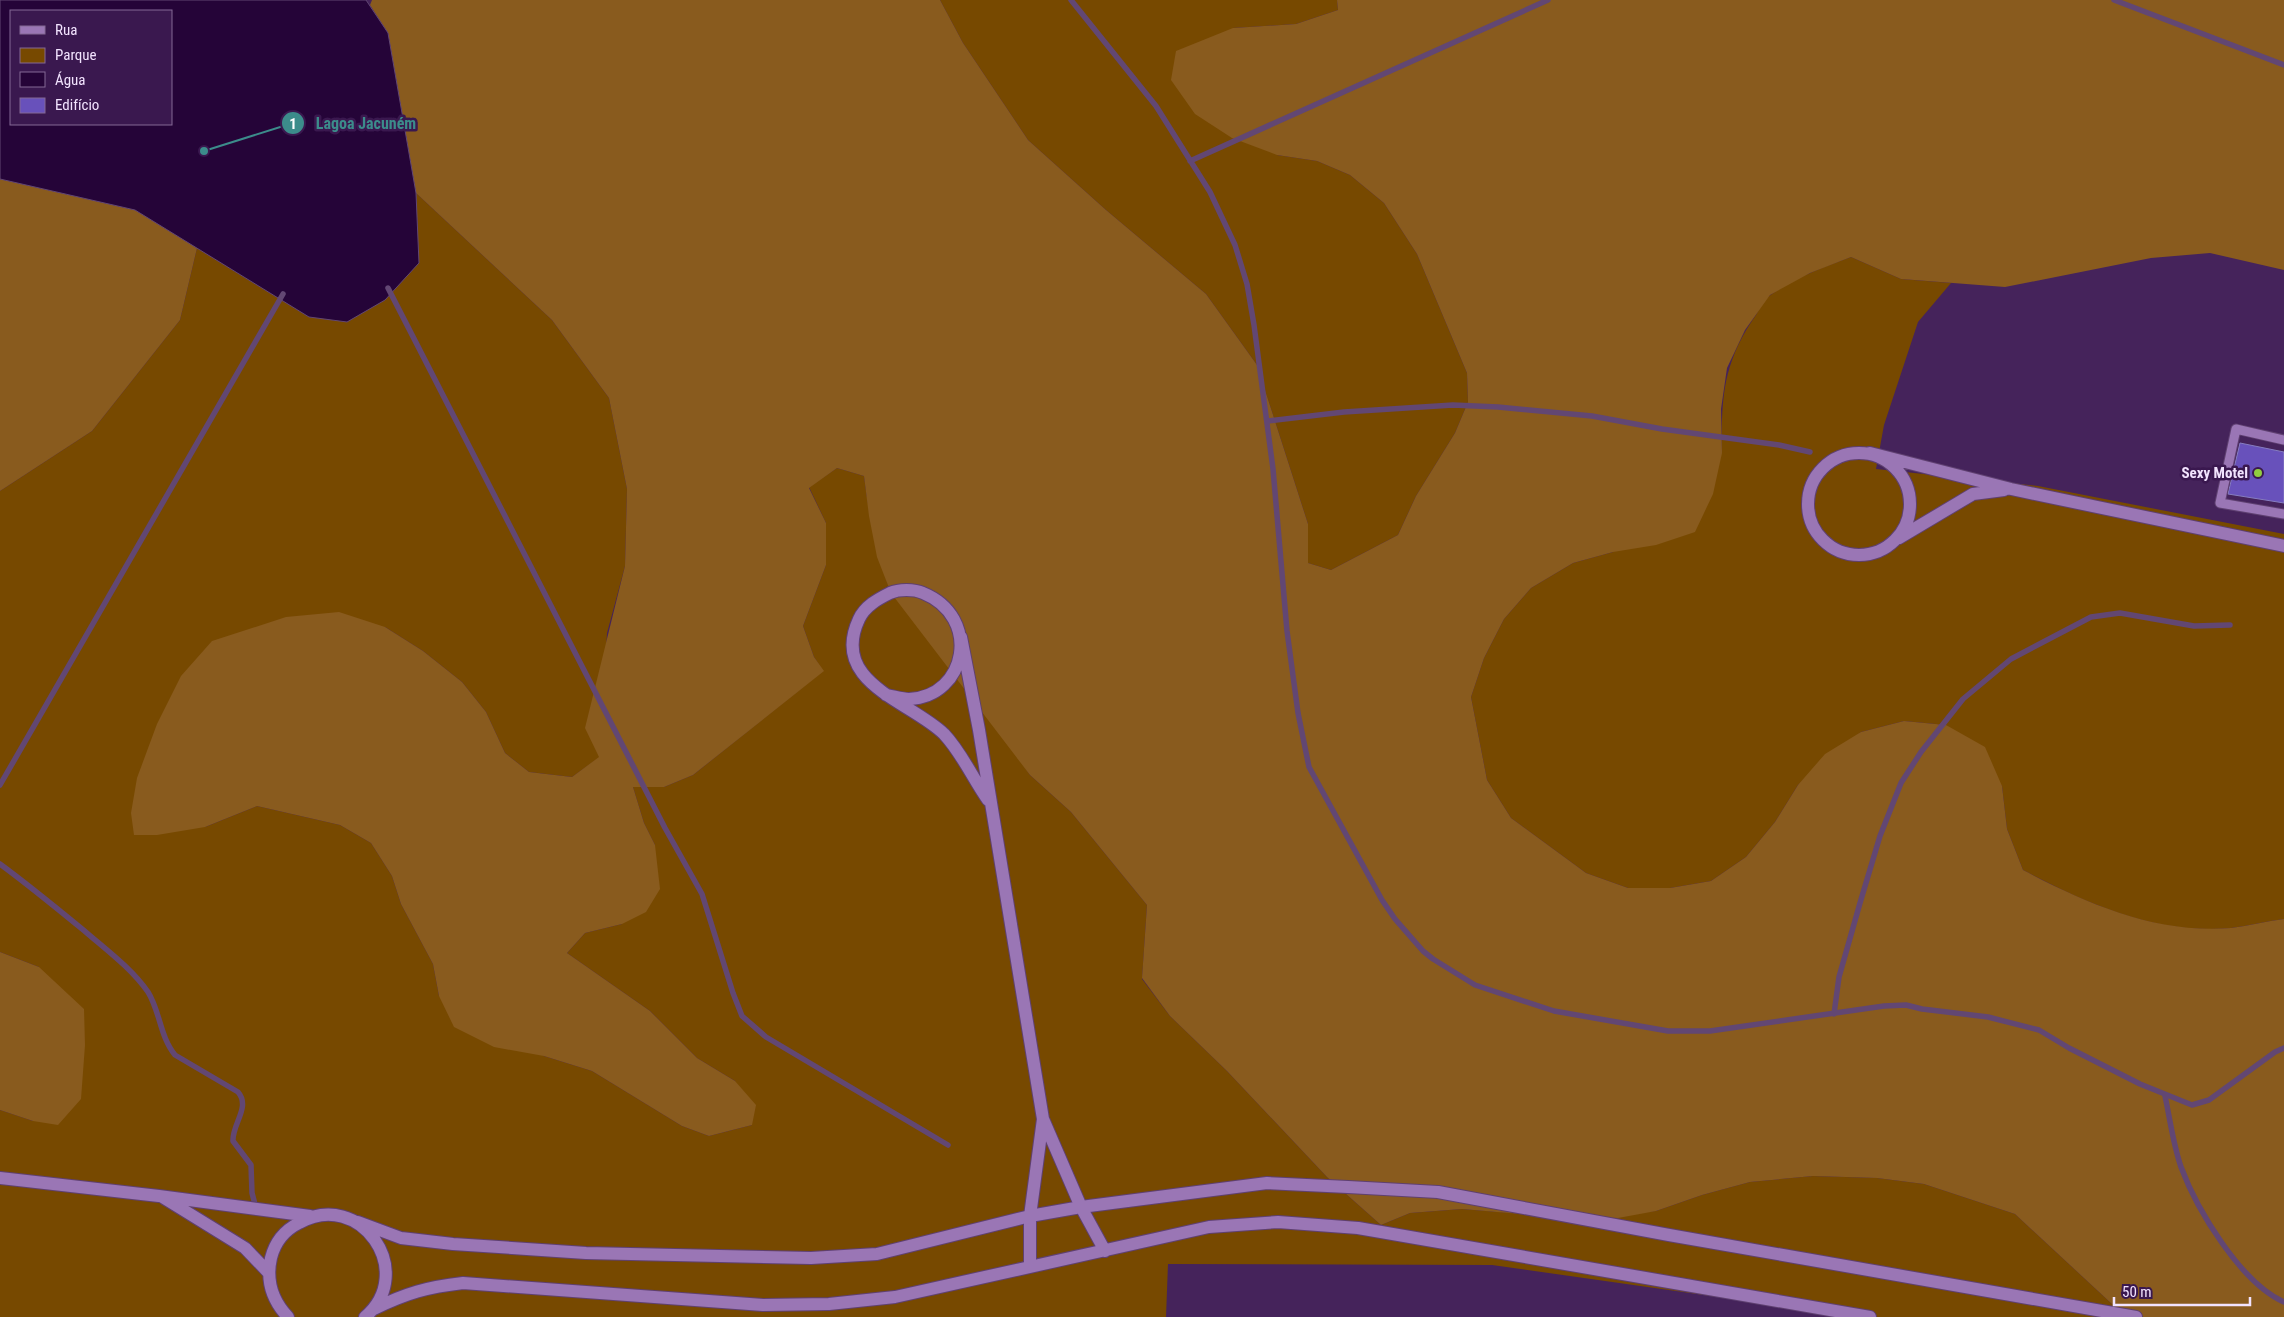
<svg xmlns="http://www.w3.org/2000/svg" width="2284" height="1317" viewBox="0 0 2284 1317" font-family="'Roboto Condensed',sans-serif">
<style>
.green{fill:#774900}
.forest{fill:#895b1e}
.water{fill:#250438;stroke:#624773;fill-rule:evenodd}
.lines{fill:none;stroke-linecap:round;stroke-linejoin:round}
.stream{stroke:#624773;stroke-width:5.5}
.building{fill:#6851bb;stroke:#867dc0}
.service-casing{stroke:#5f4071;stroke-width:11}
.minor-casing{stroke:#5f4071;stroke-width:14}
.service{stroke:#9a76b5;stroke-width:9}
.minor{stroke:#9a76b5;stroke-width:12}
.poi-dot{fill:#91cd40;stroke:#3a184f;stroke-width:2}
.labels{text-anchor:middle;stroke-width:5;stroke-linejoin:round;paint-order:stroke}
.poi-label{font-size:15px;font-weight:bold;fill:#f2e3fe;stroke:#3a184f;text-anchor:end}
.leader{fill:none;stroke:#3c8c8b;stroke-width:2}
.callout-dot{fill:#3c8c8b;stroke:#3a184f;stroke-width:2}
.mark-label{font-size:15px;text-anchor:middle;font-weight:bold;fill:#fff}
.callout-label{font-size:16px;text-anchor:middle;font-weight:bold;fill:#3c8c8b;stroke:#3a184f;stroke-width:5;stroke-linejoin:round;paint-order:stroke}
</style>
<rect width="100%" height="100%" fill="#45235b"/>
<path class="green" d="M940,0H1337L1338,10L1296,24L1233,28L1277,155L1317,161L1350,175L1384,203L1417,254L1467,373L1468,402L1455,433L1416,496L1398,535L1331,570L1308,563V524L1257,365L1206,294L1106,210L1028,140L963,43Z
M416,193L552,320L609,398L627,489L625,566L607,633L600,757L572,777L529,772L505,753L486,712L462,682L423,651L385,627L205,827L257,806L340,825L371,843L392,876L401,904L433,964L439,996L544,1056L592,1071L682,1126L709,1136L752,1125L735,1081L697,1058L650,1011L567,953L585,933L622,924L655,845L644,823L633,787H664L693,775L823,671L814,657L803,626L826,565V523L809,487L837,468L864,476C869,517 877,554 891,593L915,601L1030,775L1071,812L1147,905L1142,979L1170,1016L1227,1071L1327,1177L1381,1225L1410,1213L1462,1209L1560,1217L1656,1211L1702,1195L1750,1182L1813,1176L1877,1178L1924,1184L2015,1214L2126,1317H1860L1492,1265L1168,1264L1166,1317H0V1110L33,1121L39,967L0,952V491L92,431L180,320L197,248L309,317L419,263Z
M1851,257L1901,279L1951,283L1918,322L1884,425L1876,469L2038,486L2284,534V919C2266,921 2249,926 2231,928C2156,935 2088,904 2023,870L2007,829L2002,786L1946,725L1904,721L1861,732L1798,785L1775,822L1746,857L1711,881L1670,888H1628L1586,873L1511,818L1487,780L1471,697L1484,658L1504,619L1531,588L1573,563L1613,552L1722,453C1721,398 1723,362 1756,315C1760,308 1765,298 1772,294C1796,277 1824,267 1851,257Z"/>
<path class="forest" d="M372,0H940L963,43L1028,140L1106,210L1206,294L1257,365L1308,524V563L1331,570L1398,535L1416,496L1455,433L1468,402L1467,373L1417,254L1384,203L1350,175L1317,161L1277,155L1232,138L1195,114L1171,80L1176,51L1233,28L1296,24L1338,10L1337,0H2284V270L2210,253L2151,258L2005,287L1901,279L1851,257L1810,273L1770,295L1745,330L1727,368L1721,409L1722,453L1713,494L1695,532L1656,545L1613,552L1573,563L1531,588L1504,619L1484,658L1471,697L1487,780L1511,818L1586,873L1628,888H1670L1711,881L1746,857L1775,822L1798,785L1825,754L1861,732L1904,721L1946,725L1985,747L2002,786L2007,829L2023,870C2088,904 2156,934 2231,928C2249,926 2266,921 2284,919V1317H2126L2015,1214L1924,1184L1877,1178L1813,1176L1750,1182L1702,1195L1656,1211L1618,1218L1520,1214L1462,1209L1410,1213L1381,1225L1327,1177L1227,1071L1170,1016L1142,978L1147,905L1071,812L1030,775L891,593L877,557L869,516L864,476L837,468L809,488L826,523V565L803,626L814,657L824,671L693,775L664,787H633L644,823L655,845L660,889L646,912L622,924L585,933L567,953L650,1011L697,1058L735,1081L756,1105L752,1125L709,1136L682,1126L592,1071L544,1056L494,1047L454,1027L439,996L433,964L401,904L392,876L371,843L340,825L257,806L205,827L157,835H134L131,813L137,778L157,724L181,676L212,641L286,617L339,612L385,627L423,651L462,682L486,712L505,753L529,772L572,777L599,757L585,728L625,566L627,489L609,398L552,320L416,193L388,33L370,5Z
M0,179L135,210L197,248L180,320L92,431L0,491Z
M0,952L39,967L84,1009L85,1045L81,1099L58,1125L33,1121L0,1110Z"/>
<path class="water" d="M0,0H366L388,33L416,193L419,263L385,300L347,322L309,317L135,210L0,179ZM11,11H171V124H11Z"/>
<g class="lines">
<path class="stream" d="M1071,0L1156,106L1210,192L1235,245L1247,284L1254,325L1273,469L1287,631L1298,713L1309,767L1382,900L1395,919L1423,951L1433,959L1475,985L1554,1011L1668,1031H1710L1884,1006L1906,1005L1922,1009L1988,1017L2039,1030L2069,1048L2140,1084L2192,1105L2209,1100L2275,1052L2284,1048
M2114,0L2284,65
M1190,161L1548,0
M388,288L665,828L702,894L733,993L742,1016L766,1037L948,1145
M1267,421L1344,412L1453,405L1498,407L1592,416L1662,429L1779,445L1810,452
M0,785L283,294
M0,864C30,886 59,910 87,933C108,951 132,969 148,992C160,1011 160,1037 175,1055L238,1092C251,1107 232,1124 233,1141L251,1165L252,1193L256,1208
M1834,1014L1839,977L1860,903L1880,836L1901,783L1921,752L1963,699L2011,659L2091,617L2120,613L2194,626L2230,625
M2165,1096C2170,1119 2173,1144 2181,1167C2197,1210 2241,1283 2284,1302"/>
</g>
<path class="building" d="M2240,443L2284,452V503L2228,494Z"/>
<g class="lines">
<defs>
<path id="service" d="M2284,440L2236,429L2220,503L2284,514"/>
<path id="minor" d="M1808 504a51 51 0 1 1 102 0a51 51 0 1 1-102 0Z
M1870,453L2011,489L2284,546
M1899,538L1973,494L2004,490
M961,637L979,730L1043,1119L1081,1207L1105,1251
M886,695C893,696 902,699 909,699C967,697 982,617 923,593C914,589 899,589 890,593C878,599 865,606 859,619C829,683 910,701 944,734C962,753 973,779 988,800
M0,1178L159,1196L310,1216
M164,1198L245,1248L268,1272
M358,1222L401,1238L453,1244L586,1253L811,1258L877,1254L1030,1216L1081,1207L1267,1183L1348,1187L1438,1192L1669,1235L2136,1317
M1030,1267V1216L1043,1119
M374,1309C406,1293 428,1287 463,1283L763,1305L829,1304L895,1297L1209,1227L1278,1222L1358,1228L1870,1317
M288,1317C272,1300 266,1280 271,1258C275,1242 285,1230 299,1223C360,1188 418,1272 365,1317"/>
</defs>
<use href="#service" class="service-casing"/>
<use href="#minor" class="minor-casing"/>
<use href="#service" class="service"/>
<use href="#minor" class="minor"/>
</g>
<circle class="poi-dot" cx="2258" cy="473" r="5"/>
<g class="labels">
<g class="poi-label">
<text x="2248" y="478">Sexy Motel</text>
</g>
</g>
<path class="leader" d="M204 151L293 123"/>
<g class="callout-dot">
<circle cx="204" cy="151" r="5"/>
<circle cx="293" cy="123" r="12"/>
</g>
<g class="mark-label">
<text x="293" y="129">1</text>
</g>
<g class="callout-label">
<text x="366" y="129">Lagoa Jacuném</text>
</g>
<rect x="10" y="10" width="162" height="115" fill="#3a184f" stroke="#846995"/>
<rect x="20" y="26" width="25" height="8" fill="#9a76b5" stroke="#846995"/>
<text x="55" y="35" font-size="15" fill="#f2e3fe">Rua</text>
<rect x="20" y="48" width="25" height="15" fill="#774900" stroke="#846995"/>
<text x="55" y="60" font-size="15" fill="#f2e3fe">Parque</text>
<rect x="20" y="72" width="25" height="15" fill="#250438" stroke="#846995"/>
<text x="55" y="85" font-size="15" fill="#f2e3fe">Água</text>
<rect x="20" y="98" width="25" height="15" fill="#6851bb" stroke="#846995"/>
<text x="55" y="110" font-size="15" fill="#f2e3fe">Edifício</text>
<path d="M2114 1297v8h136v-8" fill="none" stroke="#f2e3fe" stroke-width="2.5"/>
<text x="2122" y="1297" font-size="15" fill="#f2e3fe" stroke="#3a184f" stroke-width="4" paint-order="stroke">50 m</text>
</svg>
